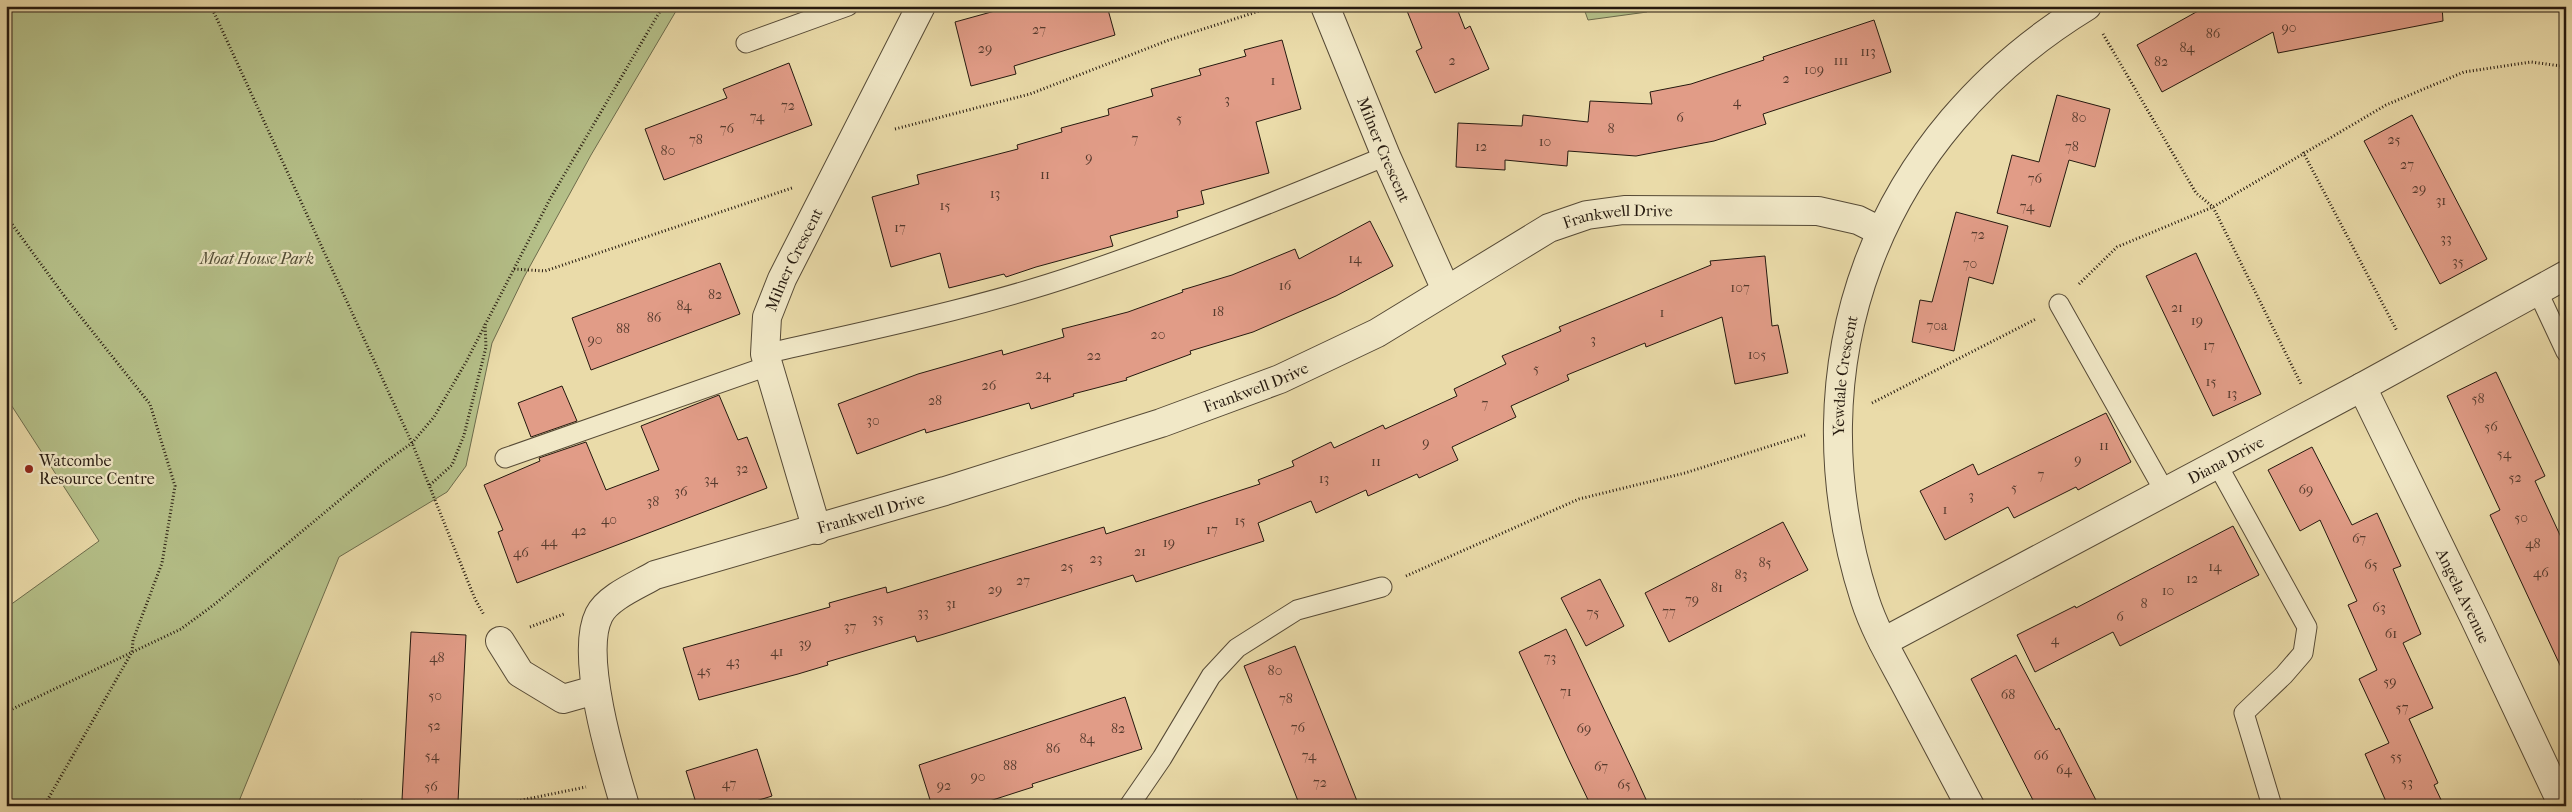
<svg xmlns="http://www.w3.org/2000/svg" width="2572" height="812" viewBox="0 0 2572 812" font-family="'IM FELL French Canon',serif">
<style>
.green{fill:#b5c089;stroke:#6d6c4c}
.building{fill:#e19c87;stroke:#25190f}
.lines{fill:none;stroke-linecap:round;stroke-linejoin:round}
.lane-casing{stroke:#564a36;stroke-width:21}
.street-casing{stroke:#564a36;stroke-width:30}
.path{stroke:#25190f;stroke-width:3;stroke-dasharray:1 2.5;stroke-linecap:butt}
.lane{stroke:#f1e8c7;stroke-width:19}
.street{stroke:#f1e8c7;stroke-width:28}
.poi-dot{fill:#8f2418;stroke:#f1e8c7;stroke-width:2}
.labels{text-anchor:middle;stroke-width:4.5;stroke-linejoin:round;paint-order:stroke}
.number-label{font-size:14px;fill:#543a2d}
.street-label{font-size:16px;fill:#25190f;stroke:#f1e8c7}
.park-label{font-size:16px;font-style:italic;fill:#504b34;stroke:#f1e8c7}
.poi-label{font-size:16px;fill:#25190f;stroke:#f1e8c7;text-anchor:start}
</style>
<rect width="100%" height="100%" fill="#eadba9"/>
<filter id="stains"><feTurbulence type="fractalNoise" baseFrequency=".004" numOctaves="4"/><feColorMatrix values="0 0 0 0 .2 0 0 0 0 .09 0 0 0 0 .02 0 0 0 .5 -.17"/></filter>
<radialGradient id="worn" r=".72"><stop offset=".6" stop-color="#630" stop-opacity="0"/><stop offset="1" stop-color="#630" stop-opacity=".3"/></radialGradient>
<path class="green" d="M6,6H679L591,155L524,277L492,343L466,466L447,492L339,557L237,806H6V608L99,541L6,397Z
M1583,6H1646L1647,12L1588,20Z"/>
<path class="building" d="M1013,6H1107L1115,35L1014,66L1016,74L971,86L955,22Z
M1405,6H1456L1465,29L1470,26L1489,69L1435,93L1416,51L1422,48Z
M2207,6H2442L2443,21L2278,53L2273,32L2162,92L2137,45Z
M1874,20L1891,72L1763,114L1766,124L1714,141L1636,156L1568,151L1567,166L1505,160V170L1456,167L1458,123L1522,126L1523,115L1588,122L1590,101L1652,104L1650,92L1691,84L1764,60L1763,57Z
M1282,40L1301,109L1256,122L1269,173L1201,191L1204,204L1177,211L1178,217L1110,236L1113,246L1036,267L1006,277L1004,274L949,288L940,253L891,267L872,197L919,184L917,175L1018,149L1017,145L1062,132L1061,128L1109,115L1108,109L1153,96L1151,89L1201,75L1199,69L1246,56L1244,50Z
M789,63L812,125L664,180L645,129L727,98L723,89Z
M2057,95L2110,109L2095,167L2069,160L2050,227L1997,213L2012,155L2039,162Z
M2412,115L2487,259L2440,284L2364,141Z
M1956,212L2008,226L1993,284L1969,277L1954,351L1912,342L1920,300L1932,302Z
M1370,221L1393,266L1336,296L1253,332L1190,351L1191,354L1126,378L1127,380L1073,394L1074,396L1031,409L1029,403L926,433L925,429L857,454L838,404L918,374L1002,350L1003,355L1064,337L1062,329L1128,312L1183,292L1182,290L1232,275L1295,249L1299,259Z
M2196,253L2261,394L2213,416L2146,276Z
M1765,256L1772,326L1778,325L1788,373L1735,384L1722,317L1646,347L1645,343L1567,375L1569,380L1511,406L1516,417L1452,447L1458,460L1419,478L1417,474L1368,496L1366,490L1316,513L1311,501L1258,523L1264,541L1136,582L1133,575L944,634L917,642L915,636L827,662L828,665L798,674L699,700L683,648L830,607L829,603L886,587L887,593L1104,527L1106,534L1260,484L1258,480L1294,466L1292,461L1331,442L1334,448L1383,425L1385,429L1457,396L1454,389L1506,364L1502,356L1561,331L1559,327L1711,265L1710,261Z
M720,263L740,314L591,370L572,318Z
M2496,372L2545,476L2535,481L2566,548V678L2490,515L2500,510L2447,396Z
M562,386L577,421L531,437L518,403Z
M719,395L738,440L747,437L767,488L517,583L498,532L503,530L484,485L540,461L539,458L586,442L606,490L659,470L641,426Z
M2106,413L2131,462L2078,490L2076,487L2014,518L2008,507L1945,540L1920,491L1973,464L1978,475Z
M2312,447L2352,525L2377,513L2401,566L2393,569L2421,634L2403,643L2433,708L2409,719L2438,783L2434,785L2444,806H2388L2365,754L2389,743L2359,679L2377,670L2348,605L2357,601L2320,520L2300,531L2268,470Z
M1783,522L1808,570L1669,642L1645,593Z
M2233,526L2259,575L2120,646L2113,632L2035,672L2017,635L2075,606L2076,608Z
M1600,579L1624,626L1586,646L1561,598Z
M1566,629L1634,773L1649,806H1591L1568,758L1519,652Z
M411,632L466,635L458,802L402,800Z
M1295,646L1340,758L1359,806H1300L1289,778L1244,666Z
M2016,655L2056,730L2059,728L2099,806H2036L1971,679Z
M1125,697L1142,749L1032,784L1033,787L974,806H932L919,765Z
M757,749L772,796L740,806H697L686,771Z"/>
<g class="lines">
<defs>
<path id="lane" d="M746,43L848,6
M2537,290L2566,352
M2059,304L2165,492
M765,354C869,330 975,309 1076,275C1181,240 1284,198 1386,156
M505,458L768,366
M2217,464L2307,627L2303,653L2284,675L2244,713L2272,806
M1129,806L1162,758L1211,676L1237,648L1297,610L1382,587"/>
<g id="street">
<path id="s1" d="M1325,6L1386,156L1446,290"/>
<path id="s2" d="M2362,387L2474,617L2563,806"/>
<path id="s3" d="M817,530L765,354L767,317L782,279L921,6"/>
<path d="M500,641L520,673L563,699L595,690"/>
<path id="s4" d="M1883,642L2362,387L2566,275"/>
<path id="s5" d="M625,806C612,763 579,655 599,615C608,597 638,585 655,575L945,491L1161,423L1280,379L1377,333L1549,228L1587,215L1624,210L1818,211L1858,220L1880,231"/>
<path id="s6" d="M1970,806C1948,764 1925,722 1903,680C1889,654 1874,628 1865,600C1789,364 1876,135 2087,6"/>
</g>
</defs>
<use href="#lane" class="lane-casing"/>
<use href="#street" class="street-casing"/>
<path class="path" d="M211,6L412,443L475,599L484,615
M2103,34L2196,193L2213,207L2301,384
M2561,66H2566
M895,129L1030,94L1169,40L1275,6
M2303,152L2397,331
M6,216L65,297L150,404L175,486L162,563L133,640L132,652L44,806
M514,269L545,271L792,188
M2079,284L2117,247L2213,207L2386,105L2464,72L2531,62L2561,66L2566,110
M1872,403L2036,319
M430,485L452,465L464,435L486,347L485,324
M1406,576L1579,499L1685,473L1805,435
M530,627L564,614
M6,712L181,629L215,604L384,463L412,443L434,417L466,362L550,199L663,6
M256,806L361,801L377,806
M493,806L586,787"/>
<use href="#lane" class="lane"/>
<use href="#street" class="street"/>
</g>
<circle class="poi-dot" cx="29" cy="469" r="5"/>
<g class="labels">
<g class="number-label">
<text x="2289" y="32">90</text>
<text x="1039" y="34">27</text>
<text x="2213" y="38">86</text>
<text x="2187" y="52">84</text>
<text x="985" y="53">29</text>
<text x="1868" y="56">113</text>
<text x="1452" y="65">2</text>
<text x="1841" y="65">111</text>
<text x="2161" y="66">82</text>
<text x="1814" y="74">109</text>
<text x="1786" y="83">2</text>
<text x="1273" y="85">1</text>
<text x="1227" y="104">3</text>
<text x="1737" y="106">4</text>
<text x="788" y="110">72</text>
<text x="757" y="121">74</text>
<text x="1680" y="122">6</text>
<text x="2079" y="122">80</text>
<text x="1179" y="123">5</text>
<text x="727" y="133">76</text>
<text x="1611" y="133">8</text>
<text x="1135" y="143">7</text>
<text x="696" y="144">78</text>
<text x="2394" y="144">25</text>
<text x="1545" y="146">10</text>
<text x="1481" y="151">12</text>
<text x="2072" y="151">78</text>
<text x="668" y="155">80</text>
<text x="1089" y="162">9</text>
<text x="2407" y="169">27</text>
<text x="1045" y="179">11</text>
<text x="2035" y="183">76</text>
<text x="2419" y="193">29</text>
<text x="995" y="198">13</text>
<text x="2441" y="205">31</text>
<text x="945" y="210">15</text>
<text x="2027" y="211">74</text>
<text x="900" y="232">17</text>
<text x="1978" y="239">72</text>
<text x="2446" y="243">33</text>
<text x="1355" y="263">14</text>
<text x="2458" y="266">35</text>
<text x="1970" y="268">70</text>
<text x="1285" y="290">16</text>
<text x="1740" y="292">107</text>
<text x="715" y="299">82</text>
<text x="684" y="310">84</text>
<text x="2177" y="312">21</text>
<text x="1218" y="316">18</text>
<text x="1662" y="317">1</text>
<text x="654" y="322">86</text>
<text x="2197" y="325">19</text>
<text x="1937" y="330">70a</text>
<text x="623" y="333">88</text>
<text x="1158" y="339">20</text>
<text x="595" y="344">90</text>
<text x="1593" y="344">3</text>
<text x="2209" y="350">17</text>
<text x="1757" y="359">105</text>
<text x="1094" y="360">22</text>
<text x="1536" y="373">5</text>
<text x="1043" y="379">24</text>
<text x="2211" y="386">15</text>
<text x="989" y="390">26</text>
<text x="2232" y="398">13</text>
<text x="2478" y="403">58</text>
<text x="935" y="405">28</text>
<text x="1485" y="408">7</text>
<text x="873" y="425">30</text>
<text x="2491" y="431">56</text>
<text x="1426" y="447">9</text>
<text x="2104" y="450">11</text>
<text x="2504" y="458">54</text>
<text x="2078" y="464">9</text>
<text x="1376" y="466">11</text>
<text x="742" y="473">32</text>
<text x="2041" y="479">7</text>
<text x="2515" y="482">52</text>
<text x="1324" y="483">13</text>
<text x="711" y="484">34</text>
<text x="2014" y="492">5</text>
<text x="2306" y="494">69</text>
<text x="681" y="496">36</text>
<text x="1971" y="500">3</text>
<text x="653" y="506">38</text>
<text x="1945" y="514">1</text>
<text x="2521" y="522">50</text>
<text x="609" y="524">40</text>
<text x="1240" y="525">15</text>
<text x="1212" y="534">17</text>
<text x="579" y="535">42</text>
<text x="2359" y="543">67</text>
<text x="549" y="546">44</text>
<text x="1169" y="547">19</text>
<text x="2533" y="548">48</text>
<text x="1140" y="556">21</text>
<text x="521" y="557">46</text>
<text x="1096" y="563">23</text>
<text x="1765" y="567">85</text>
<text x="2371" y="569">65</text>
<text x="1067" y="571">25</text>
<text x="2215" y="571">14</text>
<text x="2541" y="577">46</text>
<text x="1741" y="579">83</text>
<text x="2192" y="583">12</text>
<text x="1023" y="585">27</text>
<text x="1717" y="592">81</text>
<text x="995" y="594">29</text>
<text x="2168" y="595">10</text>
<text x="1692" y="604">79</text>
<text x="951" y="608">31</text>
<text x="2144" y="608">8</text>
<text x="2379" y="612">63</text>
<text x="1669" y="616">77</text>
<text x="923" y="617">33</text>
<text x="1593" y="617">75</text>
<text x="2120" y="621">6</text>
<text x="878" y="623">35</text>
<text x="850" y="631">37</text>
<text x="2391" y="638">61</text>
<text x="2055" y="644">4</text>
<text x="805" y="648">39</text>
<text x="777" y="656">41</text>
<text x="437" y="662">48</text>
<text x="1550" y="662">73</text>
<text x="733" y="666">43</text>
<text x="704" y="675">45</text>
<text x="1275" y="675">80</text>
<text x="2390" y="686">59</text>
<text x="1566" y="696">71</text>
<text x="2008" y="699">68</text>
<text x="435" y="700">50</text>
<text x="1286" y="703">78</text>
<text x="2402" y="712">57</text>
<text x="434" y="730">52</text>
<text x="1298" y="732">76</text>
<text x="1118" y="733">82</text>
<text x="1584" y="733">69</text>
<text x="1087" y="743">84</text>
<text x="1053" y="753">86</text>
<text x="432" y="760">54</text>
<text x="1309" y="760">74</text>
<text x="2041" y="760">66</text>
<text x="2396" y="761">55</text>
<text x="1010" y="770">88</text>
<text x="1601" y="771">67</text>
<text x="2064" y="774">64</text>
<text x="978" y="781">90</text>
<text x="1320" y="787">72</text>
<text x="2407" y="787">53</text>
<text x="729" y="788">47</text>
<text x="1624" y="789">65</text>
<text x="944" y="790">92</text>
<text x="431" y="791">56</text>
</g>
<g class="street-label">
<text dy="6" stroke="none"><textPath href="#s1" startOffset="155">Milner Crescent</textPath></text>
<text dy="6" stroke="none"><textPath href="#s5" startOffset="1300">Frankwell Drive</textPath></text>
<text dy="6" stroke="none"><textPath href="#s3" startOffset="284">Milner Crescent</textPath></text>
<text dy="6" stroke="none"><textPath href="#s6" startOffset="459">Yewdale Crescent</textPath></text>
<text dy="6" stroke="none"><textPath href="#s5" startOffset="895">Frankwell Drive</textPath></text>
<text dy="6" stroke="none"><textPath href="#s4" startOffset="388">Diana Drive</textPath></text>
<text dy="6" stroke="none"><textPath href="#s5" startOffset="490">Frankwell Drive</textPath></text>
<text dy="6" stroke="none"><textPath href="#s2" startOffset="232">Angela Avenue</textPath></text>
</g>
<g class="park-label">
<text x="257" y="264">Moat House Park</text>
</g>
<g class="poi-label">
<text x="39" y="466">Watcombe<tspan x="39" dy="18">Resource Centre</tspan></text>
</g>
</g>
<rect width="2572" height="812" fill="none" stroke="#eadba9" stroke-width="25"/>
<rect x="8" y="8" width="2557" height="797" fill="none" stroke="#25190f" stroke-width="2.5"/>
<rect x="12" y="12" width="2547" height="787" fill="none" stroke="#25190f"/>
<rect width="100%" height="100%" filter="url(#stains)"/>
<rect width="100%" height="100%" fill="url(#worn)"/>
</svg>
